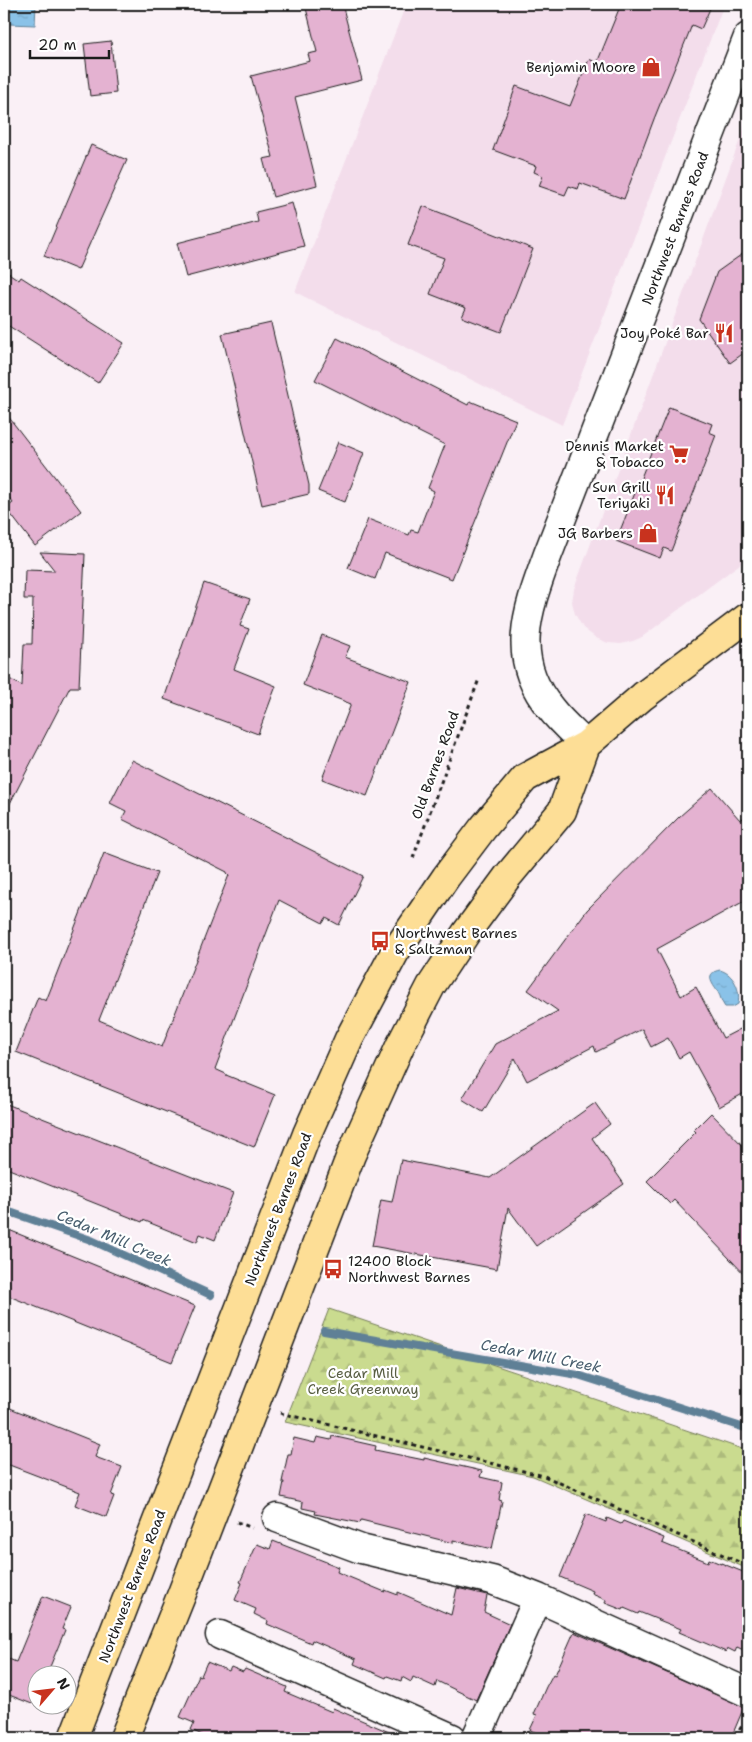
<svg xmlns="http://www.w3.org/2000/svg" width="752" height="1742" viewBox="0 0 752 1742" font-family="'Shantell Sans',sans-serif">
<style>
.built{fill:#f3ddeb}
.forest{fill:url(#forest-firs);stroke:#737c56}
.water{fill:url(#water-ripples);stroke:#5e8096}
.lines{fill:none;stroke-linecap:round;stroke-linejoin:round}
.stream{stroke:#5e8096;stroke-width:8}
.building{fill:#e4b2d1;stroke:#1c1c1c}
.minor-casing{stroke:#1c1c1c;stroke-width:31}
.major-casing{stroke:#1c1c1c;stroke-width:31}
.path{stroke:#1c1c1c;stroke-width:3;stroke-dasharray:4 4;stroke-linecap:butt}
.minor{stroke:#fff;stroke-width:28}
.major{stroke:#fdde96;stroke-width:28}
.labels{text-anchor:middle;stroke-width:4.5;stroke-linejoin:round;paint-order:stroke}
.poi-label{font-size:14px;fill:#1c1c1c;stroke:#fff;text-anchor:end}
.street-label{font-size:14px;fill:#1c1c1c;stroke:#fff}
.park-label{font-size:14px;fill:#595f44;stroke:#fff}
.water-label{font-size:15px;font-style:italic;fill:#485e6e;stroke:#fff}
</style>
<defs>
<pattern id="forest-firs" width="22" height="20" patternUnits="userSpaceOnUse" patternTransform="scale(1.25)"><rect width="22" height="20" fill="#cadb8f"/><path d="M5 1l3.5 6h-7zM16 11l3.5 6h-7z" fill="#adbb7b"/></pattern>
<pattern id="water-ripples" width="26" height="14" patternUnits="userSpaceOnUse" patternTransform="scale(1.25)"><rect width="26" height="14" fill="#8ac2e8"/><path d="M2 4q2-2 4 0t4 0M15 11q2-2 4 0t4 0" fill="none" stroke="#76a6c6"/></pattern>
</defs>
<rect width="100%" height="100%" fill="#faf0f6"/>
<filter id="ink" filterUnits="userSpaceOnUse"><feTurbulence type="fractalNoise" baseFrequency=".02" numOctaves="2"/><feDisplacementMap in="SourceGraphic" scale="10" xChannelSelector="R" yChannelSelector="G"/><feConvolveMatrix kernelMatrix="1 2 1 2 8 2 1 2 1" color-interpolation-filters="sRGB"/></filter>
<g filter="url(#ink)">
<path class="built" d="M398,4H724L562,425L295,292L403,12Z
M748,118V558L642,637L633,641L621,644L608,643L596,638L583,628L575,614L572,602L574,589Z"/>
<path class="forest" d="M329,1309L748,1451V1569L533,1476L285,1422Z"/>
<path class="water" d="M10,4H36L35,25L9,24Z
M720,970C734,974 741,990 738,1004L733,1007H725C721,1002 721,997 718,992C712,984 704,973 720,970Z"/>
<g class="lines">
<path class="stream" d="M4,1210L91,1240L211,1295
M324,1331L578,1375L748,1429"/>
</g>
<path class="building" d="M305,4H342L362,80L295,97L317,185L273,197L263,159L273,157L251,76L310,61L308,54L317,52Z
M621,4H712L701,29L692,25L654,119L624,199L580,183L578,189L569,186L565,195L539,186L543,176L534,172L536,166L493,150L516,86L570,106L589,59L597,63Z
M111,41L116,93L90,96L84,44Z
M91,145L127,160L78,270L44,256Z
M292,203L304,246L186,277L177,243L258,222L256,212Z
M423,206L533,249L501,332L462,317L466,308L430,294L444,258L408,245Z
M748,250V350L730,363L699,319L717,272Z
M4,270L19,280L21,277L124,343L98,383L4,323Z
M271,323L309,485V494L262,505L222,334Z
M337,338L468,405L470,401L516,420L452,579L385,553L375,579L348,568L368,519L409,535L411,530L418,532L434,491L428,488L445,445L315,380Z
M669,407L712,424L709,432L716,435L671,551L664,548L660,558L616,541Z
M4,411L81,511L35,546L6,508L13,503L4,491Z
M338,442L364,453L345,502L318,491Z
M40,552L85,554L79,687H70L4,815V676L22,686L24,644H32L33,599H24L25,570L55,571Z
M204,583L250,599L240,626L249,629L234,669L276,686L258,734L164,699Z
M322,635L350,646L345,657L411,682L367,796L322,779L351,704L303,685Z
M132,760L363,876L339,925L326,918L323,923L279,900L215,1069L226,1074V1075L275,1095L254,1147L16,1052L38,997L46,1001L104,853L157,873L99,1020L162,1047L180,1001L229,875L227,873V872L122,819L126,811L110,803Z
M712,788L740,820L748,815V899L657,949L681,996L696,987L723,1038L748,1025V1091L719,1107L689,1052L679,1058L668,1038L651,1047L642,1029L596,1052L594,1046L527,1081L515,1058L483,1112L462,1099L495,1044L558,1011L528,990L587,910L680,816Z
M4,1103L233,1193L215,1240L200,1234L197,1242L143,1220L142,1222L4,1167Z
M595,1103L610,1124L592,1138L624,1184L536,1246L508,1208L497,1269L372,1246L381,1200L392,1202L401,1160L490,1178Z
M711,1113L748,1151V1278L674,1200L670,1204L647,1181L696,1132L694,1130Z
M4,1228L195,1306L172,1362L4,1294Z
M4,1408L9,1411L10,1408L100,1444L95,1457L122,1467L111,1495L114,1496L106,1517L75,1505L80,1492L4,1463Z
M332,1436L376,1446L375,1450L424,1460V1458L482,1471L480,1477L502,1482L499,1500L502,1501L492,1549L453,1540V1543L361,1520L360,1523L315,1514L316,1511L302,1508L303,1502L281,1497L284,1482H282L288,1454H291L294,1438L315,1443L317,1437L331,1440Z
M586,1514L606,1522L607,1518L621,1524L623,1521L664,1538L662,1543L708,1562L709,1559L721,1564V1563L748,1574V1652L737,1647L735,1652L727,1648L726,1652L679,1632L681,1629L639,1612L638,1614L624,1608L623,1610L605,1603L606,1600L592,1594L593,1591L560,1577Z
M273,1541L339,1567L337,1572L385,1592V1590L398,1595V1592L451,1615L457,1588L487,1595L484,1612L510,1624L476,1700L437,1681L435,1687L413,1677L411,1682L402,1677L401,1681L387,1676L386,1678L354,1664L356,1659L312,1640L311,1643L267,1624L268,1621L254,1614L256,1609L235,1600L242,1583L240,1582L257,1544L270,1549Z
M43,1596L71,1607L62,1629L65,1630L47,1674H38V1692L32,1704L4,1693V1657L16,1662Z
M574,1632L744,1707L731,1738H549L530,1730L537,1715L534,1714L546,1687L553,1674L555,1675Z
M207,1662L229,1671L231,1667L243,1672L245,1669L287,1687L285,1692L332,1712L333,1708L403,1738H209L191,1730L194,1723L180,1717L199,1675L201,1676Z"/>
<g class="lines">
<defs>
<path id="minor" d="M586,745C574,733 561,722 551,709C508,658 528,609 548,554L748,37
M277,1518L361,1549L492,1580L538,1598L746,1692
M220,1635L452,1738
M476,1738L538,1598"/>
<path id="major" d="M73,1738L307,1134L349,1039L395,952L446,877L483,828L525,778L586,745L643,696L748,617
M124,1738L181,1596L351,1155L400,1046L431,986L466,933L508,876L562,811L586,745"/>
</defs>
<use href="#minor" class="minor-casing"/>
<use href="#major" class="major-casing"/>
<path class="path" d="M413,858L479,679
M280,1413L544,1476L748,1566
M237,1522L252,1528
M738,1738L740,1729L747,1719"/>
<use href="#minor" class="minor"/>
<use href="#major" class="major"/>
</g>
</g>
<defs>
<symbol id="shop-bare" viewBox="-9 -9 18 18"><path d="M-5-2.5h2.3a2.7 3.5 0 0 1 5.4 0H5L5.5 6h-11ZM-1.5-2.5h3a1.5 2.3 0 0 0-3 0Z" fill="#c8321e" stroke="#fff" stroke-width="2.5" paint-order="stroke"/></symbol>
<symbol id="restaurant-bare" viewBox="-9 -9 18 18"><path d="M-5-6h1v4h1v-4h1v4h1v-4h1v5L-1.5 .5V6h-2V.5L-5-1ZM5-6V6H3V1.5H1.5Q1.5-4 5-6Z" fill="#c8321e" stroke="#fff" stroke-width="2.5" paint-order="stroke"/></symbol>
<symbol id="supermarket-bare" viewBox="-9 -9 18 18"><path d="M-6-5.5h2.5l.6 2H6L4.5 2H-2.5L-4.4-4H-6ZM-1.5 3.2a1.3 1.3 0 1 0 .1 0ZM3 3.2a1.3 1.3 0 1 0 .1 0Z" fill="#c8321e" stroke="#fff" stroke-width="2.5" paint-order="stroke"/></symbol>
<symbol id="bus-bare" viewBox="-9 -9 18 18"><path d="M-5-6H5V4H4V6H2V4H-2V6H-4V4H-5ZM-3.5-4V0h7V-4ZM-3.5 1.2v1.5H-2V1.2ZM2 1.2v1.5H3.5V1.2Z" fill="#c8321e" stroke="#fff" stroke-width="2.5" paint-order="stroke"/></symbol>
</defs>
<g fill-rule="evenodd">
<use href="#shop-bare" x="637" y="53" width="28" height="28"/>
<use href="#restaurant-bare" x="710" y="319" width="28" height="28"/>
<use href="#supermarket-bare" x="665" y="440" width="28" height="28"/>
<use href="#restaurant-bare" x="651" y="481" width="28" height="28"/>
<use href="#shop-bare" x="634" y="519" width="28" height="28"/>
<use href="#bus-bare" x="366" y="927" width="28" height="28"/>
<use href="#bus-bare" x="319" y="1255" width="28" height="28"/>
</g>
<g class="labels">
<g class="poi-label">
<text x="636" y="72">Benjamin Moore</text>
<text x="709" y="338">Joy Poké Bar</text>
<text x="664" y="451">Dennis Market<tspan x="664" dy="16">&amp; Tobacco</tspan></text>
<text x="650" y="492">Sun Grill<tspan x="650" dy="16">Teriyaki</tspan></text>
<text x="633" y="538">JG Barbers</text>
<text x="395" y="938" text-anchor="start">Northwest Barnes<tspan x="395" dy="16">&amp; Saltzman</tspan></text>
<text x="348" y="1266" text-anchor="start">12400 Block<tspan x="348" dy="16">Northwest Barnes</tspan></text>
</g>
<g class="street-label">
<text transform="translate(675 228) rotate(-69)" y="5">Northwest Barnes Road</text>
<text transform="translate(435 765) rotate(-70)" y="5">Old Barnes Road</text>
<text transform="translate(278 1209) rotate(-69)" y="5">Northwest Barnes Road</text>
<text transform="translate(132 1586) rotate(-69)" y="5">Northwest Barnes Road</text>
</g>
<g class="park-label">
<text x="363" y="1378">Cedar Mill<tspan x="363" dy="16">Creek Greenway</tspan></text>
</g>
<g class="water-label">
<text transform="translate(114 1238) rotate(23)" y="5">Cedar Mill Creek</text>
<text transform="translate(541 1356) rotate(11)" y="5">Cedar Mill Creek</text>
</g>
</g>
<rect width="752" height="1742" fill="none" stroke="#fff" stroke-width="20"/>
<rect x="10" y="10" width="732" height="1722" fill="none" stroke="#1c1c1c" stroke-width="2" filter="url(#ink)"/>
<g transform="translate(52 1690) rotate(62)"><circle r="24" fill="#ffffff" stroke="#a4a4a4"/>
<path d="M0-4L9 19L0 12L-9 19Z" fill="#c8321e"/>
<text y="-8" font-size="14" font-weight="bold" text-anchor="middle" fill="#1c1c1c">N</text>
</g>
<path d="M30 50v8h79v-8" fill="none" stroke="#1c1c1c" stroke-width="2.5"/>
<text x="38" y="50" font-size="15" fill="#1c1c1c" stroke="#ffffff" stroke-width="4" paint-order="stroke">20 m</text>
</svg>
